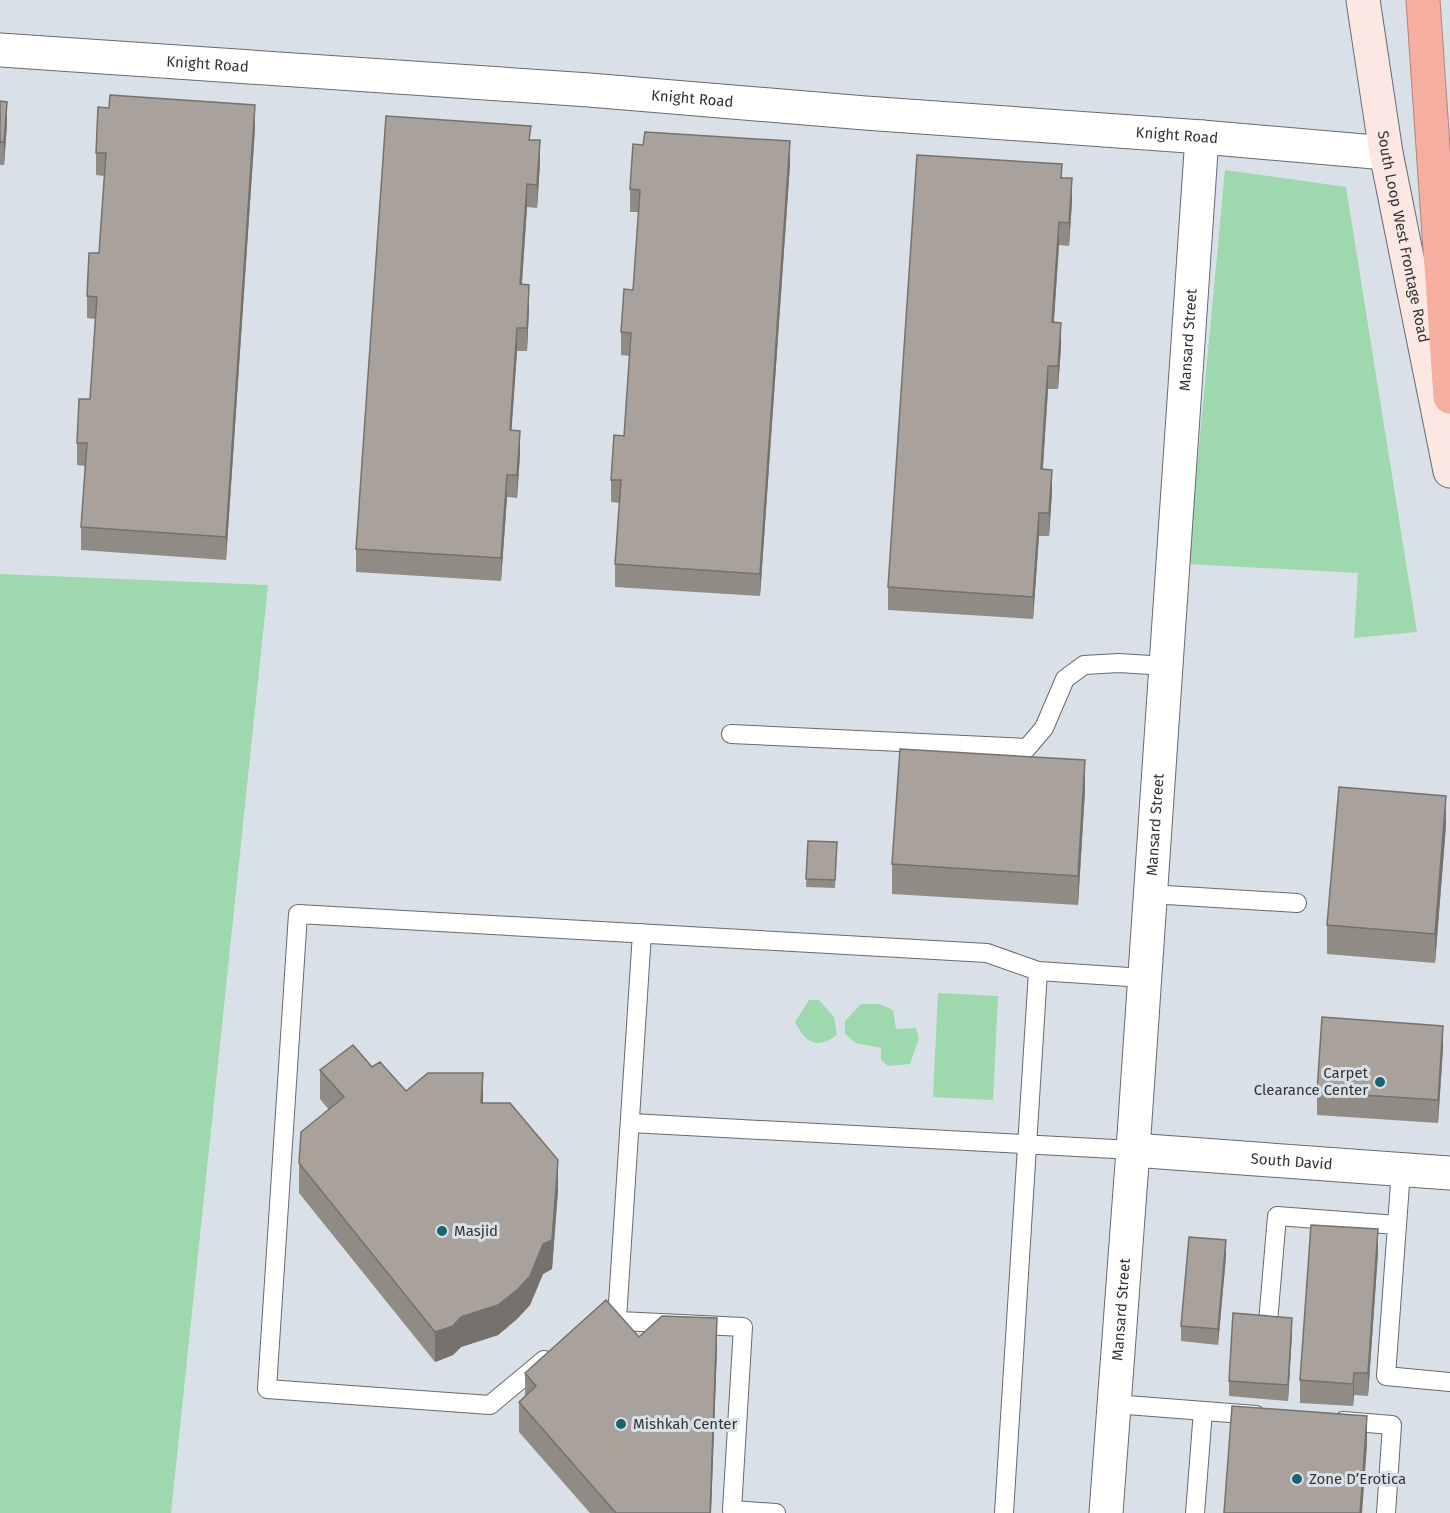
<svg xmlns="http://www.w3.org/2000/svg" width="1450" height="1513" viewBox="0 0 1450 1513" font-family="'Fira Sans',sans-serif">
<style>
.green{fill:#9ed8ae}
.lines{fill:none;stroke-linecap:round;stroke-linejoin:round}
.lane-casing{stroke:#656b71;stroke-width:20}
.street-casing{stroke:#656b71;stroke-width:35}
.secondary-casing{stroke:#656b71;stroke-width:35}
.highway-casing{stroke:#b1847c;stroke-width:35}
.lane{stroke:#fff;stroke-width:18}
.street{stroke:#fff;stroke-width:33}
.secondary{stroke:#fce7e2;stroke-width:33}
.highway{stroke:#f5aea0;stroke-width:33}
.wall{fill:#918b86}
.shaded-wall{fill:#76716d}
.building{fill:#a9a29c;stroke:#76716d;stroke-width:1.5}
.poi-dot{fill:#18656e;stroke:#d9e0e7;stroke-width:2}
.labels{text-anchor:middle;stroke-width:6;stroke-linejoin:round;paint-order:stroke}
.street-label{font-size:15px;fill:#323538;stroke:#d9e0e7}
.poi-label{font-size:15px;fill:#323538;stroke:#d9e0e7;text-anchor:start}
</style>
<rect width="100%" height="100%" fill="#d9e0e7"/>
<path class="green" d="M1225,170L1346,187L1417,632L1354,638L1358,573L1188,564Z
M0,574L268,585L171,1513H0Z
M938,993L998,996L993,1100L933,1097Z
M809,1000H819L834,1017L837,1035C816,1050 806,1043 795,1022Z
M861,1004H879L893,1010L896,1029L916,1028L919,1038L910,1064L888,1066L881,1060V1048L856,1043L845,1034V1021Z"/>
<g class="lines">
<defs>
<path id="lane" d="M731,734L1027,748L1044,728L1065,679L1084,665L1119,663L1166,666
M1150,894L1297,903
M631,1123L1133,1150
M1401,1170L1386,1376L1450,1382
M617,1319L642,933
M599,1320L743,1327L732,1510L776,1513
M1268,1322L1277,1216L1397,1225
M544,1360L490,1405L267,1389L298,914L987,953L1038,971L1144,978
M1114,1404L1256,1415
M1343,1421L1392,1425L1386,1513
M1004,1513L1038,971
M1195,1513L1203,1411"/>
<g id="street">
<path id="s1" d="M0,50L589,90L865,113L1202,137L1386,153"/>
<path id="s2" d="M1133,1150L1450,1173"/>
<path id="s3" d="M1106,1513L1133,1150L1202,137"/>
</g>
<g id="secondary">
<path id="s4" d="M1363,0L1386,153L1450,471"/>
</g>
<path id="highway" d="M1423,0L1450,397"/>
</defs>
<use href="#lane" class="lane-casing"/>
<use href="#street" class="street-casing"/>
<use href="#secondary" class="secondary-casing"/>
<use href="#highway" class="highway-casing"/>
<use href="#lane" class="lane"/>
<use href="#street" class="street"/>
<use href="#secondary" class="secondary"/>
<use href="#highway" class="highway"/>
</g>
<path class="wall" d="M0,101L7,124L4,165H0Z
M255,128L226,560L81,550V527L85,466L77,465V443L90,399L95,319L87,318V296L99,253L104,176L96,175V153Z
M531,140L540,163L537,208L527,207L522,284L529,308L527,351H517L511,431L520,454L517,498L507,497L501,581L356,572V549Z
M790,164L760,596L615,587V564L620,503L611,502V480L624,436L630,356L621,355V332L633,290L639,212H630V189Z
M1062,178L1072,201L1069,246L1059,245L1054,322L1061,346L1058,389H1048L1043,469L1052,492L1049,536H1039L1033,619L888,610V587Z
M1085,790L1078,905L892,894V864Z
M1446,825L1435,963L1327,954V925Z
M808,841L837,842L835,888L806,887Z
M1443,1048L1438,1123L1317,1115V1092Z
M372,1067L406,1091L483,1103L558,1190L552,1269L543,1274L530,1305L517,1319L498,1335L461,1347L453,1355L435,1362L299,1193V1163L329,1110L320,1099V1070Z
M1378,1252L1368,1396L1354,1395L1353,1406L1300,1403V1380Z
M1226,1256L1218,1345L1181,1341V1326Z
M1292,1333L1288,1401L1229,1396V1381Z
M639,1337L717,1348L711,1513H590L519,1432V1402L525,1397V1373Z"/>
<path class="shaded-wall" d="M7,102V124L4,165V142Z
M255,105V128L226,560V537Z
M540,140V163L537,208V185Z
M790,141V164L760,596V574Z
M1072,178V201L1069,246V223Z
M527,184V207L520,307V284Z
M1059,222V245L1052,345V322Z
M529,285V308L527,351V328Z
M1061,323V346L1058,389V366Z
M517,328V351L510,453V430Z
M1048,366V389L1041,491V469Z
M520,431V454L517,498V475Z
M1052,470V492L1049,536V513Z
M507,475V497L501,581V558Z
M1039,513V536L1033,619V597Z
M1085,760V790L1078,905V876Z
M1446,796V825L1435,963V934Z
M1443,1026V1048L1438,1123V1100Z
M483,1073V1103H481Z
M558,1160V1190L552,1269L543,1274L530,1305L517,1319L498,1335L461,1347L453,1355L435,1362V1332Z
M1378,1229V1252L1368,1396V1373Z
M1226,1240V1256L1218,1345V1329Z
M717,1318V1348L711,1513H710Z
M1292,1318V1333L1288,1401V1385Z
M1354,1373V1395L1353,1406V1384Z
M1367,1416V1445L1362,1513H1360Z"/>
<path class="building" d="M110,95L255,105L226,537L81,527L87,443H77L79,399H90L97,297L87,296L89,253H99L106,153H96L98,107L109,108Z
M0,101L7,102L4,142H0Z
M386,116L531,126L529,140H540L537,185L527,184L520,284L529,285L527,328H517L510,430L520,431L517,475H507L501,558L356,549Z
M645,132L790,141L760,574L615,564L621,480H611L614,435L624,436L631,333L621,332L624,289L633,290L640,190L630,189L633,144L643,145Z
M917,155L1062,164L1061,178H1072L1069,223L1059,222L1052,322L1061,323L1058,366H1048L1041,469L1052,470L1049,513H1039L1033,597L888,587Z
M900,749L1085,760L1078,876L892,864Z
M1339,787L1446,796L1435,934L1327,925Z
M808,841L837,842L835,880L806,879Z
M1322,1017L1443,1026L1438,1100L1317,1092Z
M353,1045L372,1067L380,1062L406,1091L428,1073H483L481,1103H510L558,1160L552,1240L543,1244L530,1276L517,1290L498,1305L461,1317L453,1326L435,1332L299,1163L301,1132L344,1097L320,1070Z
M1311,1225L1378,1229L1368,1373H1354L1353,1384L1300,1380Z
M1189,1237L1226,1240L1218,1329L1181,1326Z
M606,1300L639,1337L662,1316L717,1318L710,1513H616L519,1402L536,1386L525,1373Z
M1233,1313L1292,1318L1288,1385L1229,1381Z
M1232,1406L1367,1416L1360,1513H1224Z"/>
<g class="poi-dot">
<circle cx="1380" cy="1082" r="6"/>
<circle cx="442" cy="1231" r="6"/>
<circle cx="621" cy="1424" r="6"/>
<circle cx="1297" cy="1479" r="6"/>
</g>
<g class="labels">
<g class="street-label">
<text dy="5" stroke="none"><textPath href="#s1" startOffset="208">Knight Road</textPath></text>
<text dy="5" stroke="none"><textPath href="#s1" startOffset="694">Knight Road</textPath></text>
<text dy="5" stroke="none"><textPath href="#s1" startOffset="1180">Knight Road</textPath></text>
<text dy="5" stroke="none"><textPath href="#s4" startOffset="240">South Loop West Frontage Road</textPath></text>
<text dy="5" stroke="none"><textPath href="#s3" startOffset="1176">Mansard Street</textPath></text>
<text dy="5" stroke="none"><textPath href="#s3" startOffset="690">Mansard Street</textPath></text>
<text dy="5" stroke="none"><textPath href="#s2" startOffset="159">South David</textPath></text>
<text dy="5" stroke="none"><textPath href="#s3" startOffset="204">Mansard Street</textPath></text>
</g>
<g class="poi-label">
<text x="1368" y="1078" text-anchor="end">Carpet<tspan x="1368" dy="17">Clearance Center</tspan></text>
<text x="454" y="1236">Masjid</text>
<text x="633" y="1429">Mishkah Center</text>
<text x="1309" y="1484">Zone D’Erotica</text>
</g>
</g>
</svg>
